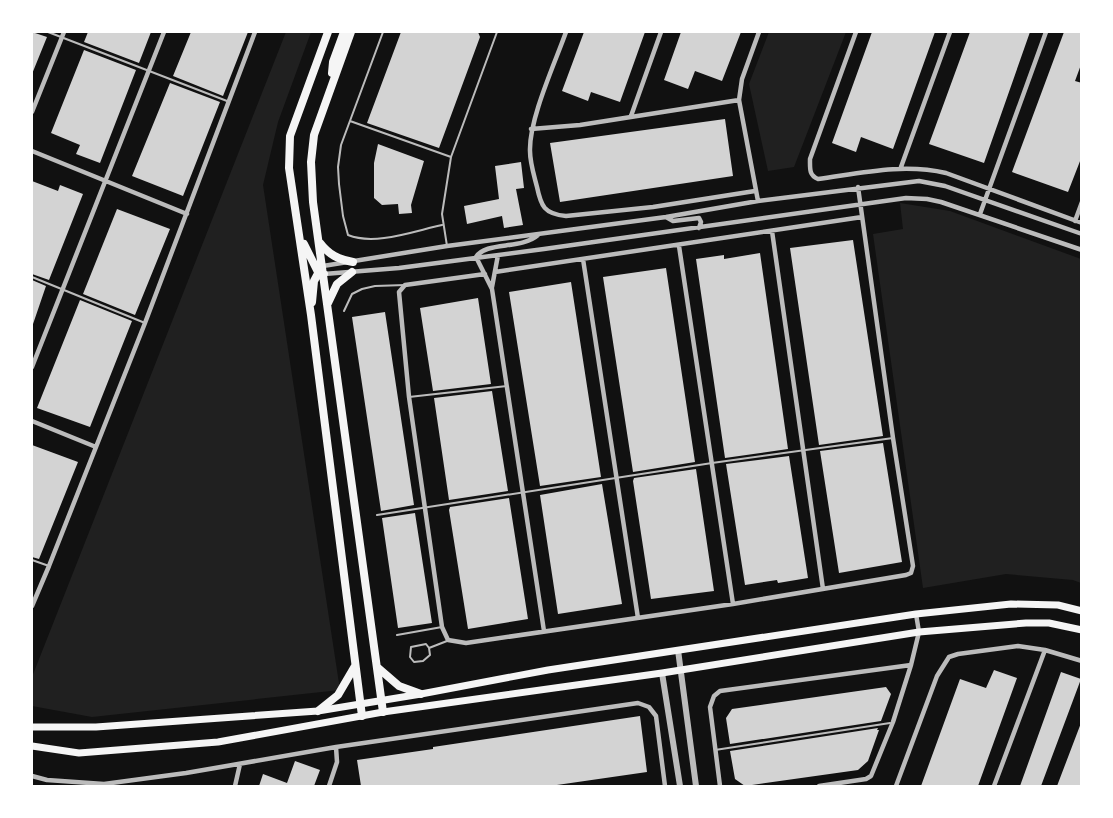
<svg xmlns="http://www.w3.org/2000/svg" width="1113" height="818" viewBox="0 0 1113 818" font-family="Jost,sans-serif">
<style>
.green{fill:#202020}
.building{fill:#d3d3d3}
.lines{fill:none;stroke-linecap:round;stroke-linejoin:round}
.service{stroke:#bcbcbc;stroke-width:2}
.minor{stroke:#bcbcbc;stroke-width:4.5}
.tertiary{stroke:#bcbcbc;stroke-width:6}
.secondary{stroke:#f5f5f5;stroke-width:7}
.primary{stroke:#f5f5f5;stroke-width:8}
</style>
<rect width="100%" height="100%" fill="#111"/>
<path class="green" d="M286,32H311L278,122L263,185L340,690L92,717L32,706V677Z
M769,32H846L794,167L768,171L749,84Z
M900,203L950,211L1081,259V583L1073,580L1006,574L923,588L873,234L903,229Z"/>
<path class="building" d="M32,32L47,37L32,74Z
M88,32H151L139,63L84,42Z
M191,32H248L223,96L173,76Z
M401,32H478L480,37L439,148L367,123Z
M584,32H645L620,102L591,92L588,101L562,91Z
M681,32H741L722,81L695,71L688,89L664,80Z
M872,32H935L893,149L861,137L856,152L832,143Z
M970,32H1030L984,163L929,144Z
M1064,32H1082V62L1075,81L1082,83V156L1068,192L1012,172Z
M84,50L136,70L100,163L76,154L80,145L51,133Z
M170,83L220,102L183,196L132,176Z
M725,119L733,176L560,202L550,143Z
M378,144L424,161L411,205L412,213L399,214L398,204L382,205L374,198V163Z
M521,162L524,188L516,189L523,225L504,228L502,216L467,224L464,206L499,199L495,166Z
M32,181L58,191L60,185L83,194L49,280L32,274Z
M117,209L170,229L135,315L83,294Z
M853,240L883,436L819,445L790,248Z
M760,253L788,449L725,458L696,259L724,255V259Z
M666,268L695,462L633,472L603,277Z
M32,280L46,286L32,327Z
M571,282L601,477L540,486L509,292Z
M478,298L491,384L433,391L420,308Z
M80,300L132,321L90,427L37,408Z
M385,312L414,505L381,511L352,317Z
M492,391L508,491L449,500L434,398Z
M883,443L902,562L839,573L820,451Z
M32,445L78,462L39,559L32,557Z
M789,456L808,578L778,583L777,580L745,585L726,464Z
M696,469L714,591L651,599L633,481L634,478Z
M602,484L622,604L558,614L540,495Z
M509,498L528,619L468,629L449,510L450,507Z
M415,513L432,623L398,628L382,518Z
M994,670L1017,678L978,786H921L960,679L986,688Z
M1061,672L1081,679L1041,786H1020Z
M886,687L891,694L881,721L730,744L726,718L732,709Z
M640,716L647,772L550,786H361L357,760L433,749V747Z
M1082,723L1080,786H1057L1081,723Z
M878,728L877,730H879L868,761L858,770L745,786L735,779L730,751Z
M295,761L320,770L314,786H259L263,774L287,783Z"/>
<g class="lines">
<path class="service" d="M48,32L227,101
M383,32L341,145L338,167L339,184L343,216L348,235C375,246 414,231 442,225
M350,121L451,157
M447,246L442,214L451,157L497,32
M32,277L145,323
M344,311L352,294L362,289L375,286L405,285
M409,397L507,386
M377,515L712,463L893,438
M32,560L49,566
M397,635L442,627
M429,648L426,644L411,647L410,657L414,662L423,661L430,655L429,648L447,641
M715,750L890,723"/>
<path class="minor" d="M566,32C555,63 529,119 530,151C530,163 534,175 537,187C541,206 544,214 566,216L653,207L755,191
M856,32L810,159C810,169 809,175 818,179C861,173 903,163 946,173L1082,223
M32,112L64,32
M631,116L661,32
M531,129L580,125L739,100
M32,151L187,214
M901,167L950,32
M758,201L739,100L742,79L759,32
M980,214L1046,32
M666,217L673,221L699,218L701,222L699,228
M1075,221L1082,202
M772,231L823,589
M538,235C521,250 486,241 476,257L492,289L544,631
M679,246L733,604
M583,259L638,618
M323,266L447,246L666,217L758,201L919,181L945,186L1082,234
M495,272L862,217
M324,274L399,268L544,249L906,198L927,199L941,202L1082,250
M485,274L405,285L399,292L409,397L442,627L448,640L466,643L733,604L906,575L911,573L913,566L893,438L858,187
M492,287L498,255
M32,367L164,32
M32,421L96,447
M32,606L49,566L145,323L255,32
M32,776L47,780L104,784L186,773L336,747L638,703L649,707L656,716L665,786
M235,786L240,764
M329,786L337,762L336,747
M720,786L710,707L714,696L720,691L911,665
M819,786L866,779L871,776L893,722L911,665L919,632L916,614
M896,786L937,676L949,657L958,654L1018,646L1045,650L1082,661
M994,786L1045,650"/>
<path class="tertiary" d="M678,650L696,786
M662,673L680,786"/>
<path class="secondary" d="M32,727H96L318,711L421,694L548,670L916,614L1011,604L1058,605L1082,611
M32,746L79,753L218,742L383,712L662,673L919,632L1026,623H1049L1082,630"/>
<path class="primary" d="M328,32L290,136L289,168L311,315L362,716
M351,32L314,135L311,162L313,202L383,712
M332,73L333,62L344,32
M320,243C329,255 338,259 353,262
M304,244L318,272L324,274
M312,302L314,281L321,268
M328,303L337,284L352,272
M377,667L399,686L421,694
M318,711L338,695L355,666"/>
</g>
<rect width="1113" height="818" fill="none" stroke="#ffffff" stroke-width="66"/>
</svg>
